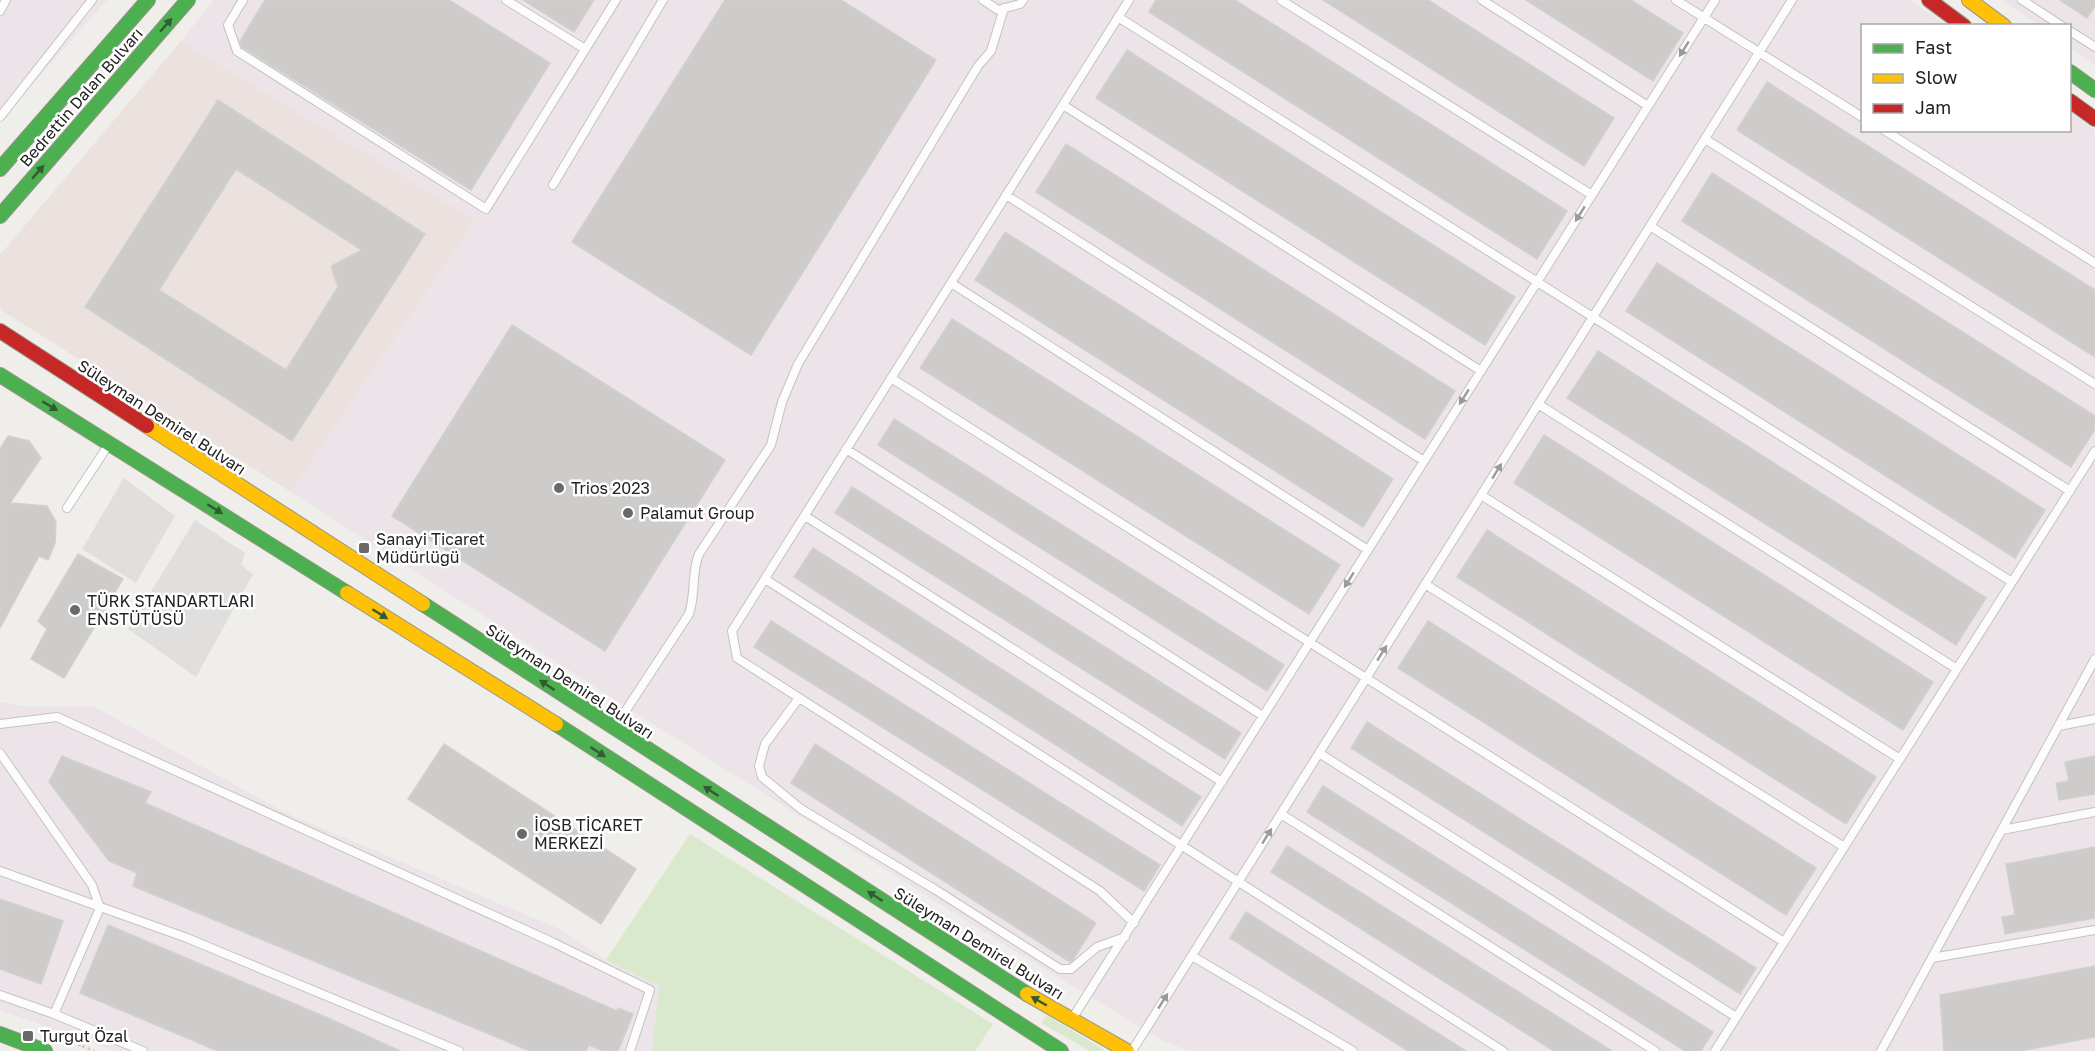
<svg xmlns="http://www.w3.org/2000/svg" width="2095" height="1051" viewBox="0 0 2095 1051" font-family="'Golos Text',sans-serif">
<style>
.commercial{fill:#ebe1de}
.industrial{fill:#ece4e8}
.grass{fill:#dae8ce}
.parking{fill:#e0dfde}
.building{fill:#ceccca;stroke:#d2d0cd;stroke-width:1.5;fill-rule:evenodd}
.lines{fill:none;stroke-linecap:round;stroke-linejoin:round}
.lane-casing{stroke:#c3c3c1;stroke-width:10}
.fast-casing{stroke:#959785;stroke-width:16}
.slow-casing{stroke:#959785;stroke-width:16}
.jam-casing{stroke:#959785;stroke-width:16}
.path{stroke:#d6cdcb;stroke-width:3;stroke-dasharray:3 3;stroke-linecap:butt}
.lane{stroke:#fdfcfc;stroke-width:8}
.fast{stroke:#4caf50;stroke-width:14}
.slow{stroke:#ffc107;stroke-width:14}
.jam{stroke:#c62828;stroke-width:14}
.oneway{fill:#335a34}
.oneway2{fill:#9a9a9a}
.poi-dot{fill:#6a6968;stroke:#fff;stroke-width:2}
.labels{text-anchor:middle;stroke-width:5;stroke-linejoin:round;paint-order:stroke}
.street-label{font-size:16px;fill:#222;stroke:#fff}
.poi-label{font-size:16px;fill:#222;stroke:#fff;text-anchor:start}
</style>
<rect width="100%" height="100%" fill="#efeeeb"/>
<path class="commercial" d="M181,41L475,220L291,492L4,312L0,307V255Z"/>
<path class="industrial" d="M0,0H107L0,121Z
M214,0H1910L1946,25L1862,26V130H2070V112L2095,130V1051H1188L1162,1040L1013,950L642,717L291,492L475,220L181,41Z
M2001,0H2095V65L2070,47V26L2038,25Z
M0,702L29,707L93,706L284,812L562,930L606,960L659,986L652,1051H115L0,1010Z"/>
<path class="grass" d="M690,834L993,1024L975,1051H652L659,986L606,960Z
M1047,1015L1106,1051H1090L1041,1023Z"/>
<path class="parking" d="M124,478L175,516L136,583L82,549Z
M195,520L245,553L241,565L253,574L196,677L128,629Z"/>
<path class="building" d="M265,0H449L550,63L471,190L242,47L240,41Z
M523,0H594L574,32Z
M725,0H841L936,60L751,355L572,242Z
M1156,0H1235L1567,211L1537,259L1149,12Z
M1323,0H1428L1614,118L1584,166Z
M1526,0H1631L1683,33L1653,81Z
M2060,0H2095V6L2087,18Z
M1127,50L1515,297L1485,345L1096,98Z
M1767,82L2095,290V357L1737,130Z
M218,100L425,234L292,441L85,307ZM236,169L362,250L331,266L338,287L286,370L159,290Z
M1066,144L1455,391L1425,439L1036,192Z
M1712,173L2095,416V429L2071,467L1682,221Z
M1005,232L1393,479L1363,527L975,280Z
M1657,263L2045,510L2015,558L1626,311Z
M952,319L1340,565L1309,614L920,368Z
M512,325L725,460L605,651L392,516Z
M1598,351L1986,598L1956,645L1567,398Z
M894,419L1284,665L1267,691L878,445Z
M1544,435L1933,682L1903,730L1514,483Z
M8,436L29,441L41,458L10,503L47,506L56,522L55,543L48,560L39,556L0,628V449Z
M852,487L1241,733L1225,759L835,513Z
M1487,530L1876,777L1846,824L1457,577Z
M813,548L1201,797L1182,826L794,577Z
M78,554L123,579L64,678L31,659L47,629L38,621Z
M771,621L1160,865L1144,891L754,647Z
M1428,621L1816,868L1786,915L1398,668Z
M1367,722L1756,968L1740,994L1351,748Z
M444,744L636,869L601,924L408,799Z
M815,744L1096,923L1073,960L1070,962L791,783Z
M62,756L151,792L145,803L617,1011L618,1008L633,1014L618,1051H604L589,1045L586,1051H530L133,886L137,873L109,861L49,782Z
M2095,756V794L2059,800L2056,783L2069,781L2065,762Z
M1323,786L1713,1032L1701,1051H1685L1307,812Z
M1287,846L1612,1051H1554L1271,872Z
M2095,847V918L2005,934L2002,917L2015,915L2006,864Z
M0,899L63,921L41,984L0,969Z
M1246,912L1466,1051H1408L1230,938Z
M108,925L328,1018L400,1051H218L80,993Z
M2095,966V1037L2020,1051H1944L1940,995Z"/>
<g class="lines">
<defs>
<path id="lane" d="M243,0L228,25L237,51L486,209L616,0
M506,0L585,49
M983,0L998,10L1020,4L1023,0
M1129,0L732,631L737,658L1100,891L1134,923
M1281,0L1592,195
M1482,0L1648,106
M1676,0L1862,117
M2022,0L2062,26
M0,11L6,0
M1118,17L2012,582
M2070,31L2095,47
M1063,105L1481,371
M0,117L92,0
M1884,130L2095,263
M1705,139L2095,384
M553,185L663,0
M1006,195L1424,461
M1650,226L2070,491
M951,283L1368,550
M891,378L1784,942
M1538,404L1957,669
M846,449L1263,716
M1481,495L1900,759
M67,508L109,444
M805,516L1222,782
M765,579L1503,1051
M1425,584L1844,847
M799,698L765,744L759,766L762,777L801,809L936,890L1060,969H1071L1097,947L1125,937
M0,724L57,717L552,942L650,990L630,1051
M2059,726L2095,719
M615,727L689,614C696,594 691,573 699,554L771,445L782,402L798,364L978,66L991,51L1004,8
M0,753L92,885L100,908L54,1014
M1319,753L1736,1017
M1281,814L1655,1051
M2002,830L2095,812
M0,871L187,938L459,1051
M1192,956L1353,1051
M1932,958L2095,930
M0,995L54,1014L143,1051
M1072,1019L1715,0
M1132,1051L1792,0
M1715,1051L2095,451
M1881,1051L2095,659"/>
<path id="fast" d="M2070,72L2095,90
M0,169L148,0
M0,216L188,0
M0,375L347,593
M423,604L1027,994
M556,724L1061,1051
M0,1034L45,1051"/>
<path id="slow" d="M1969,0L2004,26
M147,426L423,604
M347,593L556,724
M1027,994L1127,1051"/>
<path id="jam" d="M1929,0L1964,26
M2070,101L2095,119
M0,331L147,426"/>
</defs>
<use href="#lane" class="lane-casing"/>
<use href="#fast" class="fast-casing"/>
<use href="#slow" class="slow-casing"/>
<use href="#jam" class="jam-casing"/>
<path class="path" d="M56,1035L82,1046L84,1039
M82,1046L94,1051"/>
<use href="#lane" class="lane"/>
<use href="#fast" class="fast"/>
<use href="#slow" class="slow"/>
<use href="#jam" class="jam"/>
</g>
<defs><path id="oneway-solid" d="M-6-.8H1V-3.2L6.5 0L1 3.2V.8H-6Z" transform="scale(1.5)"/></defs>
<g class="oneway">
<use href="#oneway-solid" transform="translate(166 25) rotate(-49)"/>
<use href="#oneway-solid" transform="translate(38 172) rotate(-49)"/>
<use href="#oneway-solid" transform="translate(50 406) rotate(31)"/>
<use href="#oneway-solid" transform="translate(215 509) rotate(32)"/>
<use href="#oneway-solid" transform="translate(380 614) rotate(32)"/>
<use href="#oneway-solid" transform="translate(547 685) rotate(-147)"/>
<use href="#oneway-solid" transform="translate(598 752) rotate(33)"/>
<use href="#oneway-solid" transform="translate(711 791) rotate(-147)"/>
<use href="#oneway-solid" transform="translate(875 896) rotate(-147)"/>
<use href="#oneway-solid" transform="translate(1039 1001) rotate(-150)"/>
</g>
<g class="oneway2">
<use href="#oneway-solid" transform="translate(1684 49) rotate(122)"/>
<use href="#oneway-solid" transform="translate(1580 214) rotate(122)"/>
<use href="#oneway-solid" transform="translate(1464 397) rotate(122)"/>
<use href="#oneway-solid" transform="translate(1497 471) rotate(-58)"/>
<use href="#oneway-solid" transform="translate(1349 580) rotate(122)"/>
<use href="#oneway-solid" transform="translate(1382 653) rotate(-58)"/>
<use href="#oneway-solid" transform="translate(1267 836) rotate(-58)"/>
<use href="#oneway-solid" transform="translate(1163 1001) rotate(-58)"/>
</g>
<g class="poi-dot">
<circle cx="559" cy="488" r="6"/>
<circle cx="628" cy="513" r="6"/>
<rect x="358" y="542" width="12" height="12" rx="3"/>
<circle cx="75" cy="610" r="6"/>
<circle cx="522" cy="834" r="6"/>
<rect x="22" y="1030" width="12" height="12" rx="3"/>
</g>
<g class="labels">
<g class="street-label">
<text transform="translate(81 97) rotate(-49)" y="6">Bedrettin Dalan Bulvarı</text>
<text transform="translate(162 417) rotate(33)" y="6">Süleyman Demirel Bulvarı</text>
<text transform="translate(570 681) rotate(33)" y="6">Süleyman Demirel Bulvarı</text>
<text transform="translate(979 943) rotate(32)" y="6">Süleyman Demirel Bulvarı</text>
</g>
<g class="poi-label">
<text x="571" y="494">Trios 2023</text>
<text x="640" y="519">Palamut Group</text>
<text x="376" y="545">Sanayi Ticaret<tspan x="376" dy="18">Müdürlüğü</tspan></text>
<text x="87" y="607">TÜRK STANDARTLARI<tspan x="87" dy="18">ENSTÜTÜSÜ</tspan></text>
<text x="534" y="831">İOSB TİCARET<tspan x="534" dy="18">MERKEZİ</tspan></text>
<text x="40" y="1042">Turgut Özal</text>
</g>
</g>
<rect x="1861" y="24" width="210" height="108" fill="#ffffff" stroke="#a7a7a7" stroke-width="1.5"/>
<rect x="1873" y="44" width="30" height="9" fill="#4caf50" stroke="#a7a7a7" stroke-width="1.5"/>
<text x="1915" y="54" font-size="18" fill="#222222">Fast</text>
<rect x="1873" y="74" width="30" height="9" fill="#ffc107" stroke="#a7a7a7" stroke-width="1.5"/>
<text x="1915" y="84" font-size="18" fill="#222222">Slow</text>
<rect x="1873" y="104" width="30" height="9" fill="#c62828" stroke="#a7a7a7" stroke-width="1.5"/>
<text x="1915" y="114" font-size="18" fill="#222222">Jam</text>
</svg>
